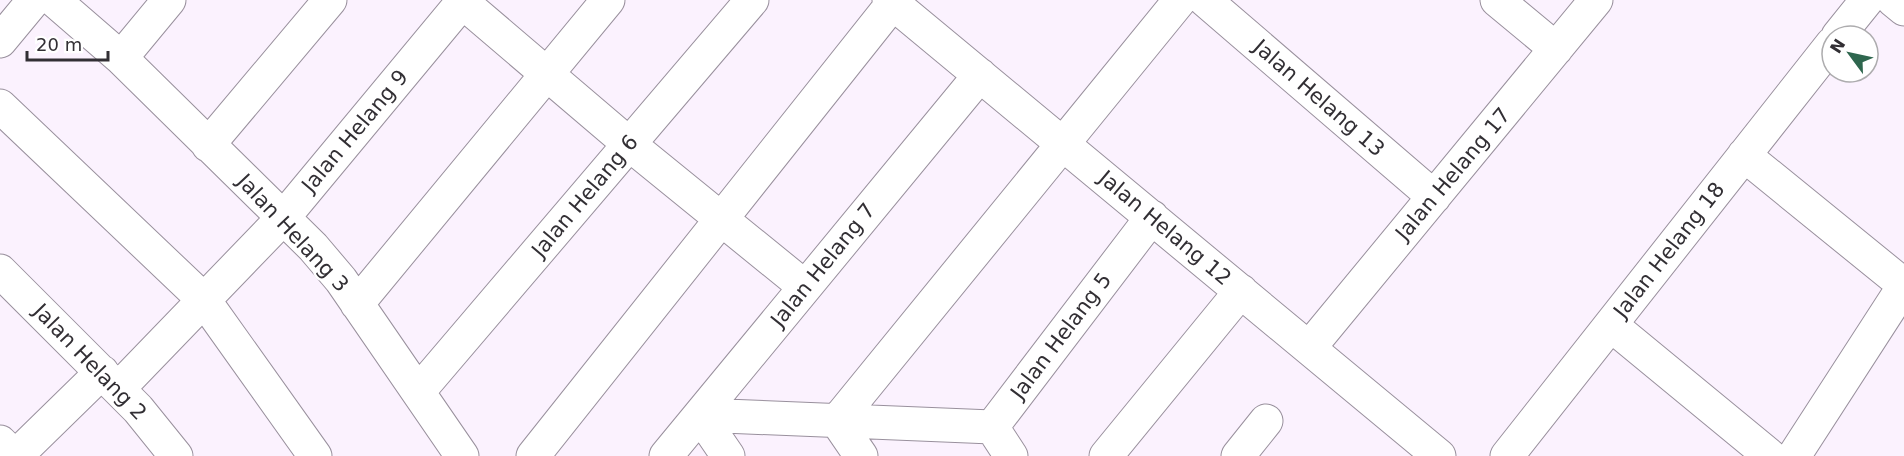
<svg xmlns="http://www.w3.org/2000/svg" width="1904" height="456" viewBox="0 0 1904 456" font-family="'DejaVu Sans',sans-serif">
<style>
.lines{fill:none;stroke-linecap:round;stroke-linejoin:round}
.minor-casing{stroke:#99909d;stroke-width:35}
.major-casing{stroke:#99909d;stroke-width:35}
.minor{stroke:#fff;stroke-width:33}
.major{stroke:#fff;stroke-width:33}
.labels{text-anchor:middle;stroke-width:5;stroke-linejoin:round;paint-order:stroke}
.street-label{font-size:21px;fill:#322f34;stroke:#fff}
</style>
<rect width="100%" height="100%" fill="#fbf2fe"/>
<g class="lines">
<defs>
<path id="minor" d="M54,0L121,58L313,247L341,280L462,456
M460,0L629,144L805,287
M889,0L1439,456
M1205,0L1434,197
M1497,0L1556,49
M1893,0L1904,9
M1838,36L1867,0
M0,41L34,0
M121,58L169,0
M0,106L204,300L315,456
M208,145L330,0
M1744,155L1904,285
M0,271L138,409L176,456
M357,304L608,0
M1611,325L1770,456
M1309,348L1596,0
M118,389L283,218L464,0
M418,392L752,0
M700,415L992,427
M700,415L728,456
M16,456L102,372
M533,456L893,3
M666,456L980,75
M861,456L837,421L1180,0
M1011,456L992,427L1152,217
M1106,456L1241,291
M1238,456L1266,421
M1507,456L1832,44
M1794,456L1904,286"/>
<path id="major" d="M0,442L14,456"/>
</defs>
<use href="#minor" class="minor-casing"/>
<use href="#major" class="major-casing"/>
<use href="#minor" class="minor"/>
<use href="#major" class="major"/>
</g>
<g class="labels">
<g class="street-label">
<text transform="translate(1319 98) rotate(41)" y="7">Jalan Helang 13</text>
<text transform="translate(355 131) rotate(-50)" y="7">Jalan Helang 9</text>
<text transform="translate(1453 174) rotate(-50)" y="7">Jalan Helang 17</text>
<text transform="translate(585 196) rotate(-50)" y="7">Jalan Helang 6</text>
<text transform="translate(1165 228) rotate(40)" y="7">Jalan Helang 12</text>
<text transform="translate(293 233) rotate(47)" y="7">Jalan Helang 3</text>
<text transform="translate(1669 250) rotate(-52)" y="7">Jalan Helang 18</text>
<text transform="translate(823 265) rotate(-51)" y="7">Jalan Helang 7</text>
<text transform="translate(1061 336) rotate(-53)" y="7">Jalan Helang 5</text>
<text transform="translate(90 362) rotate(46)" y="7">Jalan Helang 2</text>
</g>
</g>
<g transform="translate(1850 54) rotate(303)"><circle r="28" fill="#ffffff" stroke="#adacae" stroke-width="1.5"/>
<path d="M0-4.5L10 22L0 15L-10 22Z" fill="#2e664e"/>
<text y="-9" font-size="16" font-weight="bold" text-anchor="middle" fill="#322f34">N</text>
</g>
<path d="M27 51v9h81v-9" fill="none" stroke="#322f34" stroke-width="3"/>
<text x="36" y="51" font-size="18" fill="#322f34" stroke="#ffffff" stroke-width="4.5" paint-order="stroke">20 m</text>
</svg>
